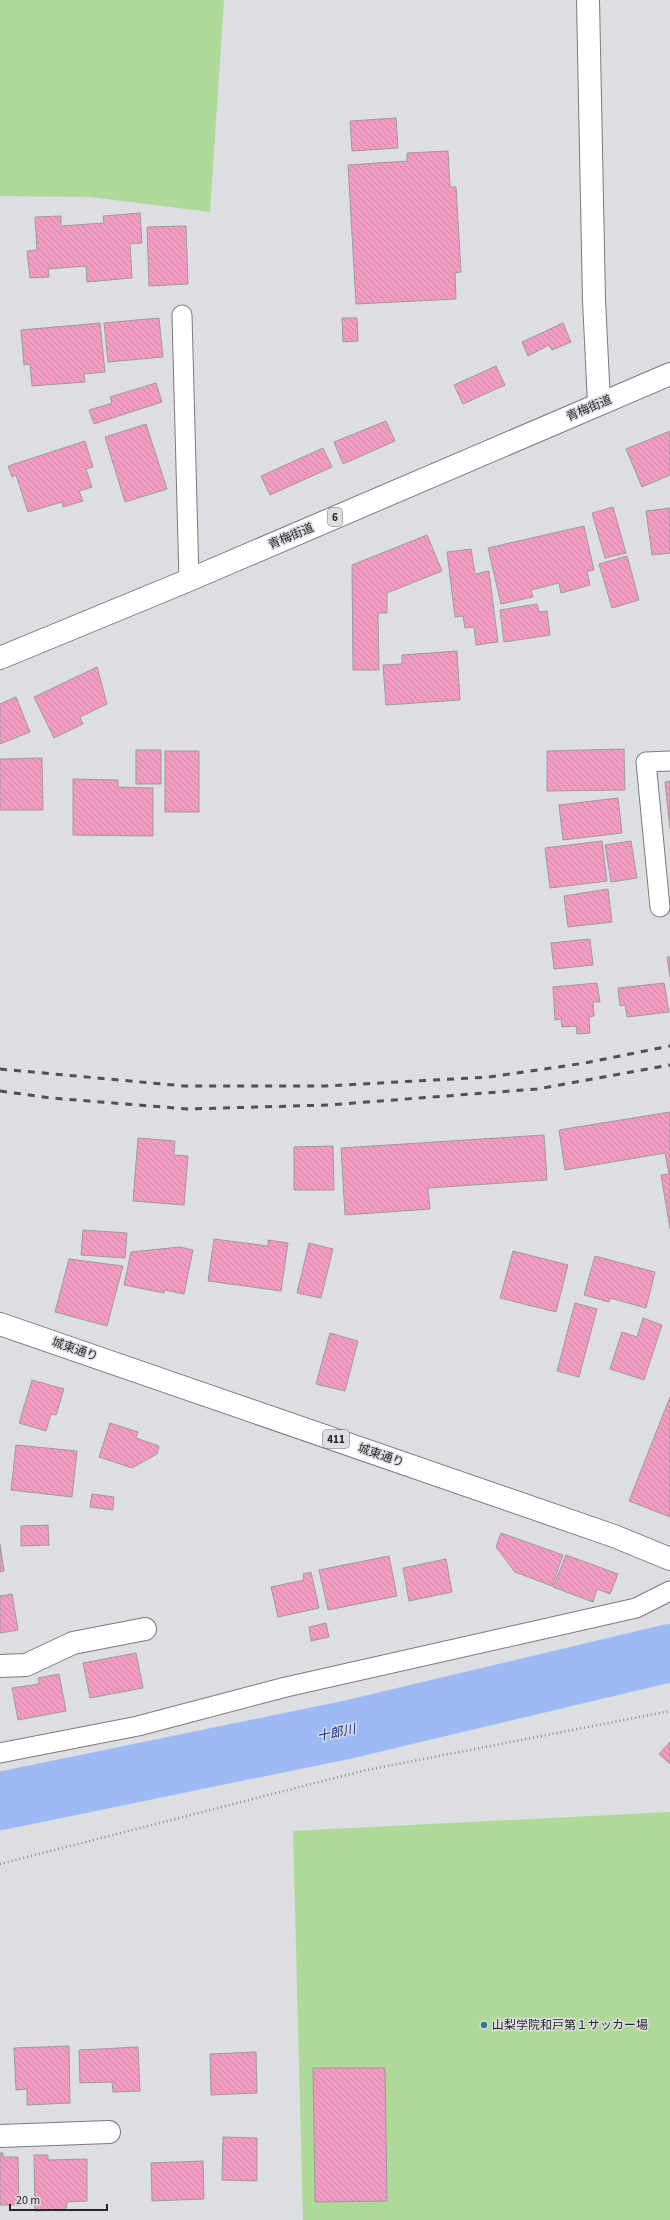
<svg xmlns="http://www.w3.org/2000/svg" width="670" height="2220" viewBox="0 0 670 2220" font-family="'Source Sans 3','Noto Sans JP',sans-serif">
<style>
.green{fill:#aed999}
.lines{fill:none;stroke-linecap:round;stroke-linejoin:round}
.river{stroke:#9ebaf4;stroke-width:58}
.building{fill:url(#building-back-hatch);stroke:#9e9b9c}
.lane-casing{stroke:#7a7b7d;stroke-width:21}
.street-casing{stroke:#7a7b7d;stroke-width:24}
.primary-casing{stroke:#7a7b7d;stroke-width:24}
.highway-casing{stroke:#7a7b7d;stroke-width:24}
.path{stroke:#898a8c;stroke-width:2.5;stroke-dasharray:1 3;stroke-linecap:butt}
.lane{stroke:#fff;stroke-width:19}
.street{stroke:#fff;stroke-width:22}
.primary{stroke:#fff;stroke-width:22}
.highway{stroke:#fff;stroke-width:22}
.rail{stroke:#505152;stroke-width:3;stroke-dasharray:7 7;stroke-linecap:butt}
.poi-dot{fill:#337b82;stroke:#dddee1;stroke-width:1.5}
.labels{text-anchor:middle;stroke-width:3;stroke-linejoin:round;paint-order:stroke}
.shield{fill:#dddee1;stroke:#5d5e60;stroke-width:1}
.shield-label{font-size:11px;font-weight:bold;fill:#262728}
.street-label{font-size:12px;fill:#262728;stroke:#dddee1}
.poi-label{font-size:12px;fill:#262728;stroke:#dddee1;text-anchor:start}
.water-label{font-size:13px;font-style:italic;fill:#183689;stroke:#dddee1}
</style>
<defs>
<pattern id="building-back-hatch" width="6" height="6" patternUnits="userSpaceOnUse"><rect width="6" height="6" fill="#f29cc2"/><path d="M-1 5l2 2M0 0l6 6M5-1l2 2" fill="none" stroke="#cf86a7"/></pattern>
</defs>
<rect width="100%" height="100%" fill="#dddee1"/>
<path class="green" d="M0,0H224L210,212L90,197L0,196Z
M670,1812V2220H303L293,1831Z"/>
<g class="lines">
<path class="river" d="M0,1801L346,1730L670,1653"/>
</g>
<path class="building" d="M396,118L398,148L352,151L350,121Z
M448,151L450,187H456L461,272L455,273L456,299L356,304L348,165L407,161V153Z
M140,213L142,243L130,244L132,278L87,282L86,266L48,269L49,277L30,278L27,251L37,250L35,217L61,216V226L104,223L103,216Z
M186,226L188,284L149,286L147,227Z
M159,318L163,357L108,362L104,323Z
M342,318H357L358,341L343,342Z
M100,323L105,372L84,374L85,382L32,386L30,364L24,365L21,330Z
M563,323L571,342L552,350L549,345L528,356L522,342Z
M496,366L505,385L463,404L454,385Z
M156,383L162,402L94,424L89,410L112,403L110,397Z
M386,421L395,441L343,464L334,442Z
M146,424L167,489L125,502L105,437Z
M670,431V475L642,487L626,449Z
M85,441L93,467L86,469L92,487L79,491L83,501L63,507L62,502L28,512L16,475L12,477L8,466Z
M323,448L332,467L270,495L261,476Z
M613,507L626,553L605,558L592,513Z
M670,508V553L652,555L646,511Z
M584,526L594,570L587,571L590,585L561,593L559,583L531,590L533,597L501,604L488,548Z
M427,535L442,571L387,593V613H378L379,670H353L352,565Z
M471,549L475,574L489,571L498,642L476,645L474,627L465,628L463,616L455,617L447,552Z
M627,556L639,600L612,608L599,564Z
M537,604L539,612L547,611L550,635L504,642L500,610Z
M457,651L460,700L386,705L383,665L402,664V655Z
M97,667L107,704L80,717L83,724L54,738L34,697Z
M16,697L30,732L0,744V704Z
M624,749L625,790L547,791V751Z
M136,750H161V784H136Z
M165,751H199V812H165Z
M42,758L43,810H0V759Z
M73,779L118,780V787L153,788V836L73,835Z
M670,781V829L665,782Z
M618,798L622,833L563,840L559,805Z
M602,841L607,881L550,888L545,848Z
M631,841L637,878L611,882L605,845Z
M608,889L612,922L568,927L564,896Z
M590,939L593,965L554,969L551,943Z
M667,957H670V977Z
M597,983L600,1002H593L594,1016L589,1017L590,1033L577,1034L576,1026L562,1027L561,1019L555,1020L553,987Z
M664,983L669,1012L627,1017L625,1005L620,1006L618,988Z
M670,1112V1229L661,1175L669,1174L665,1153L565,1170L559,1130Z
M544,1135L547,1180L428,1188L430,1209L345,1215L341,1148Z
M138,1138L175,1141L174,1155L188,1156L184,1205L133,1201Z
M333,1146L334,1190H294V1147Z
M83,1230L127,1233L125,1258L81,1255Z
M214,1239L268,1246V1240L288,1243L281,1291L208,1281Z
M309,1243L333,1249L321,1298L297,1293Z
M180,1247L193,1250L184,1294L165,1290L164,1293L124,1285L131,1252Z
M513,1251L568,1265L556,1312L500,1298Z
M595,1256L655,1272L646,1308L610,1298L609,1302L584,1295Z
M69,1259L123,1266L107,1326L55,1312Z
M575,1303L597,1309L579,1377L557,1371Z
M643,1318L662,1325L644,1380L610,1369L622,1332L637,1337Z
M330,1333L358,1341L345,1391L316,1384Z
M32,1380L64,1389L56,1415L51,1414L46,1431L19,1423Z
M670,1397V1517L629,1501Z
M110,1423L138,1432L136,1438L159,1446L157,1454L132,1468L99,1457Z
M16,1445L77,1451L72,1497L11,1490Z
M92,1494L114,1497L113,1510L90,1507Z
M48,1525L49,1545L21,1546V1526Z
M501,1533L563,1555L552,1586L515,1572L496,1547Z
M0,1544L4,1571L0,1572Z
M566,1555L618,1574L610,1594L597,1589L593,1602L553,1587Z
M389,1556L397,1596L328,1610L319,1570Z
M446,1559L452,1592L409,1601L403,1568Z
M311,1572L319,1608L278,1617L271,1587L304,1580L303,1574Z
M12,1594L18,1630L0,1633V1596Z
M326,1623L329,1637L311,1641L309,1627Z
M136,1653L143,1688L90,1698L83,1663Z
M59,1674L66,1711L18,1720L12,1688L39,1684L38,1678Z
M670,1742V1764L659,1754Z
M69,2046L70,2103L27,2105V2089L16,2090L14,2048Z
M138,2047L140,2091L113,2092L112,2082L80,2083L79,2050Z
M256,2052L257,2093L211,2095L210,2054Z
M313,2068H385L387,2201L315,2202Z
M223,2137L257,2138V2181L222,2180Z
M0,2153H3V2157H18L19,2205H0Z
M34,2155H48V2160L87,2159V2201L67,2202L66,2210L35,2211Z
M203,2161L204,2199L152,2201L151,2163Z"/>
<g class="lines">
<defs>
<path id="lane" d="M182,315L189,580
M660,907L646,762L670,761
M0,1753L138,1726L286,1687L636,1608L670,1591"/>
<path id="street" d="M588,0L594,300L599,403
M0,1666L26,1665L73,1643L145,1629
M0,2136L109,2132"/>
<path id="primary" d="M0,658L189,580L670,374"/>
<path id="highway" d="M0,1324L614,1536L670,1559"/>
</defs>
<use href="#lane" class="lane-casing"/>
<use href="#street" class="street-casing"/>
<use href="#primary" class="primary-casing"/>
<use href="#highway" class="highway-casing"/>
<path class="path" d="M0,1864L362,1771L670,1711"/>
<use href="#lane" class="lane"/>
<use href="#street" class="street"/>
<use href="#primary" class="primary"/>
<use href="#highway" class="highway"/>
<path class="rail" d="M0,1069L184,1086H325L489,1077L585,1063L670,1046
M0,1091L51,1098L188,1109L328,1105L537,1089L670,1065"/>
</g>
<circle class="poi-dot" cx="484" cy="2025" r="4"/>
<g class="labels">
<g class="shield">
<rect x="328" y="508" width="14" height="18" rx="3"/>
<rect x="323" y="1430" width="26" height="18" rx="3"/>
</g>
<g class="shield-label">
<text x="335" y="521">6</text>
<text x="336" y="1443">411</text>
</g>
<g class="street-label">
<text transform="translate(589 408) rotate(-23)" y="4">青梅街道</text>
<text transform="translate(291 536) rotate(-23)" y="4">青梅街道</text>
<text transform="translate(75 1349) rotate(19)" y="4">城東通り</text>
<text transform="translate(381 1455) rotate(19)" y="4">城東通り</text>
</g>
<g class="poi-label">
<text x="492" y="2029">山梨学院和戸第１サッカー場</text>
</g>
<g class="water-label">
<text transform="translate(336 1732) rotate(-12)" y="5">十郎川</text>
</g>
</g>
<path d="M10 2204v6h97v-6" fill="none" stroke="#262728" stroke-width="2"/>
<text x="16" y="2204" font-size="12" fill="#262728" stroke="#dddee1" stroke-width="3" paint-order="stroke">20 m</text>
</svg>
